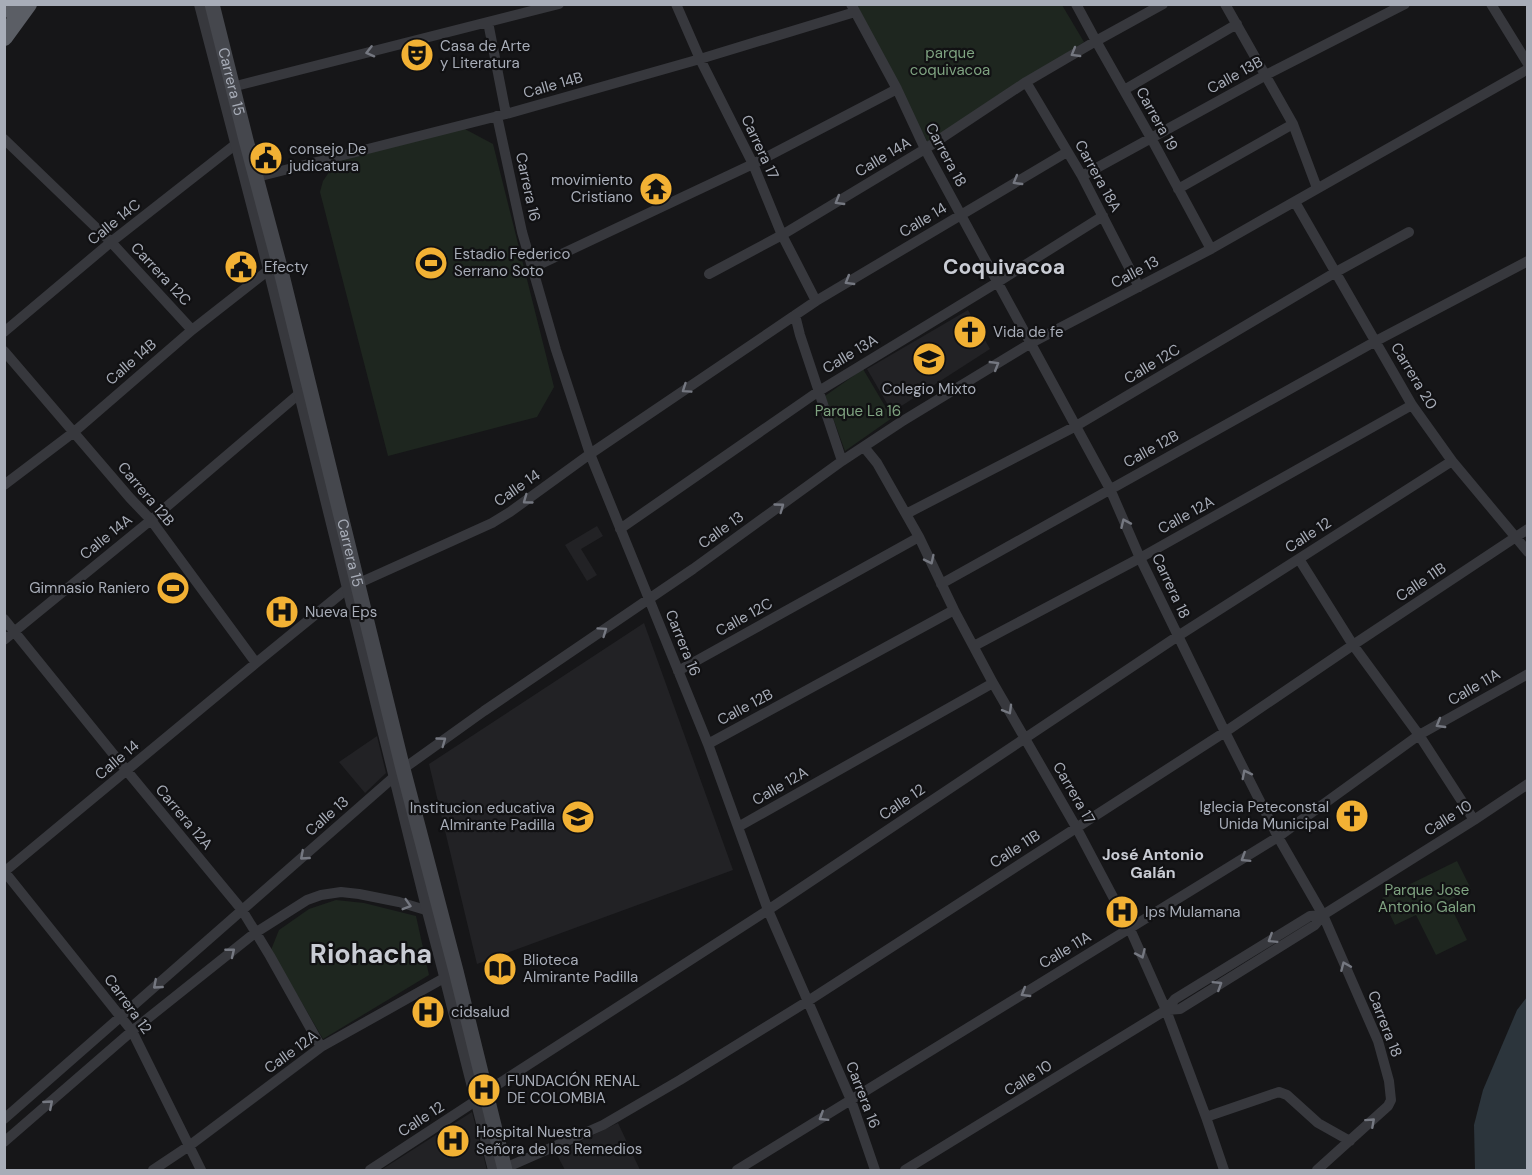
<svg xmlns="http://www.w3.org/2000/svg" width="1532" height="1175" viewBox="0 0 1532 1175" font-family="'DM Sans',sans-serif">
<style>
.built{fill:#222225}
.green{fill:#1e261f}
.water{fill:#2c353c}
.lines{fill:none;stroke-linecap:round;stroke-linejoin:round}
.minor{stroke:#37383d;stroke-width:10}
.tertiary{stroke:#37383d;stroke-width:14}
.secondary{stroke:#45474d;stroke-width:15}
.trunk{stroke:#5b5e65;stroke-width:18}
.oneway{stroke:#757881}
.labels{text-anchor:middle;stroke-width:4.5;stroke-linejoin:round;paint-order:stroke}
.poi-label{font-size:15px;fill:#a8adb8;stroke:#111113;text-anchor:start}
.park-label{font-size:15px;fill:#7fa381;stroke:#111113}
.street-label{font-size:15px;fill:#a8adb8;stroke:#111113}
.neighbourhood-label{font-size:16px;font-weight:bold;fill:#c9ccd4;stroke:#111113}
.district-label{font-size:21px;font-weight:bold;fill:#c9ccd4;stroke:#111113}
.town-label{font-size:27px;font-weight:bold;fill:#c9ccd4;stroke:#111113}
</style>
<rect width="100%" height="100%" fill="#161618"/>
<path class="built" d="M968,310L990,349L892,412L867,369Z
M597,526L603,536L581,549L597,575L587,581L565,545Z
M644,623L733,870L477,964L429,764Z
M377,736L386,773L365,793L339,762Z
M472,1112L487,1170H381Z
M618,1123L640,1170H565L556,1153Z"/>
<path class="green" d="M856,5H1062L1084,42L928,143Z
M463,128L493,144L554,387L537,417L388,456L320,192L323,181L336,162Z
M863,369L892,418L845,451L825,396Z
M1457,861L1471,889L1448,901L1467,940L1436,955L1416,915L1395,925L1382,898Z
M336,900L364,903L416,916L429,975L323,1039L271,950L279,930L309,909Z"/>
<path class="water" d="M1527,997V1170H1475L1474,1125L1483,1090L1517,1010Z"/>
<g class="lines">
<path class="minor" d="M676,4L700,59L753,164L782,235L816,301
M851,4L897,89L925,149L1110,489L1140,558L1225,732L1278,837L1323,915L1378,1041L1389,1081L1391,1100L1388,1106L1317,1170
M1076,4L1096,41L1151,138L1211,249
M1225,4L1293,124L1317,188
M1491,4L1528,64
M488,22L506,114
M1026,82L1082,176L1139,287
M228,88L559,4
M1124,90L1237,24
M497,116L522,232L556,350L590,454L708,744L768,910L851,1100L875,1170
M4,139L111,242L192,330
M1082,176L1266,75L1405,4
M257,177L506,114L700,59L855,12
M1178,189L1293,124
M1295,202L1412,405L1452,461L1528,552
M532,268L753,164L897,89
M709,274L782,235L925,149L1026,82L1096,41L1163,4
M795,315L800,335L842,461
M4,332L111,242L236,144L243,141
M4,351L130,498L151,520L256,663
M864,447L877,463L919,537L954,610L993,683L1076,827L1130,929L1166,1010L1206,1117L1224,1170
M4,485L74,432L192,330L270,269L277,267
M906,514L1076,426L1336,272L1409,232
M620,529L819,391L998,282L1103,216
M1299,559L1353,645L1419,735L1474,820
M941,584L1376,341L1528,261
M4,619L127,771L242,910L270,956L321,1047
M4,640L151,520L300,393L307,391
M974,646L1140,558L1412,405
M678,671L919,537
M708,744L954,610
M738,827L993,683
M4,871L132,1031L201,1170
M4,872L256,663L348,588L492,523L510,512L590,454L816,301L1067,152
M1166,1010L1180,1009L1315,925L1323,915L1474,820L1528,784
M1206,1117L1279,1092L1287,1095L1318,1123L1350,1141
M4,1119L403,769L484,711L693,569L842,461L901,422L1031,343L1211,249L1528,69
M4,1142L132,1031L255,933L307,900L321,895L341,892L359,894L399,902L429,911
M505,1168L603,1125L680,1080L808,1001L1225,732L1353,645L1528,529
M153,1170L189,1146L321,1047L453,973
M370,1170L477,1100L486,1092L768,910L1178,636L1452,461
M737,1170L1278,837L1419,735L1528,674
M905,1170L1166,1010L1175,999L1310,916L1323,915"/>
<path class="tertiary" d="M201,4L270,269L429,911L446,976L495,1170"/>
<path class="secondary" id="s1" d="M212,4L246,140L280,267L403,769L456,971L505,1170"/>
<path class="trunk" d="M4,9L8,4
M4,37L28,4"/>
</g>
<defs><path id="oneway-chevron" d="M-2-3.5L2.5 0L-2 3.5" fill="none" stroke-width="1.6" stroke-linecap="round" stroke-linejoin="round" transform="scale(1.5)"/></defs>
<g class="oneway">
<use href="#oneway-chevron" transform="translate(370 52) rotate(166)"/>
<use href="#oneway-chevron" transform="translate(1075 53) rotate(150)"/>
<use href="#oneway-chevron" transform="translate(1017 181) rotate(150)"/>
<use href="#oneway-chevron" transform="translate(839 201) rotate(149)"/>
<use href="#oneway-chevron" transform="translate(849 281) rotate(149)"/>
<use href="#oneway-chevron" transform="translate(995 365) rotate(-31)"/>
<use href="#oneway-chevron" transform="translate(686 389) rotate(146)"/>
<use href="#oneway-chevron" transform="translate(527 500) rotate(144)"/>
<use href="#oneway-chevron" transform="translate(780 507) rotate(-36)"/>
<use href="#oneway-chevron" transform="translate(1125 523) rotate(-114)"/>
<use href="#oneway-chevron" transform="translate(930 560) rotate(64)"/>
<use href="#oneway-chevron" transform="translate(603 631) rotate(-35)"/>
<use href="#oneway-chevron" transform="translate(1008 710) rotate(60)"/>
<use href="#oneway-chevron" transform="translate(1440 724) rotate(150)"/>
<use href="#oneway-chevron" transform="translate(442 741) rotate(-36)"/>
<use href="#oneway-chevron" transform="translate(1246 774) rotate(-117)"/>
<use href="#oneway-chevron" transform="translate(304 856) rotate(139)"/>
<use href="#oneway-chevron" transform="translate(1245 858) rotate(148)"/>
<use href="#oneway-chevron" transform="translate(407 905) rotate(17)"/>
<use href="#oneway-chevron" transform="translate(1272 939) rotate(148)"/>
<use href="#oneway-chevron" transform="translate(231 952) rotate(-39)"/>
<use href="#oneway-chevron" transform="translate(1141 954) rotate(66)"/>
<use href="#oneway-chevron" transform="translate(1345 966) rotate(-113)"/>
<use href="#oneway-chevron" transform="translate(157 985) rotate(139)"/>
<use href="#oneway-chevron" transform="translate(1218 985) rotate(-32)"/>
<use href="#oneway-chevron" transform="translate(1025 993) rotate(149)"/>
<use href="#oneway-chevron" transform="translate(49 1104) rotate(-41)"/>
<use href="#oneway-chevron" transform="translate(823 1117) rotate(148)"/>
<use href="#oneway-chevron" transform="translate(1371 1122) rotate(-42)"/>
</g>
<defs>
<symbol id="theatre-disc" viewBox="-11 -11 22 22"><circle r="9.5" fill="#f2b134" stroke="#111113"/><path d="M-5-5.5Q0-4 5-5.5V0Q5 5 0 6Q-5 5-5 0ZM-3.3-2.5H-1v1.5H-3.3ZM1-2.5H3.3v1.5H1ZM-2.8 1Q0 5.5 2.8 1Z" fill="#111"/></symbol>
<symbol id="civic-disc" viewBox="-11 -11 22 22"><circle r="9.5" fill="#f2b134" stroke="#111113"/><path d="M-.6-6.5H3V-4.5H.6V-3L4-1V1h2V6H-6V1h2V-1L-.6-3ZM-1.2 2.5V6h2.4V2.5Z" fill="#111"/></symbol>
<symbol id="temple-disc" viewBox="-11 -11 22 22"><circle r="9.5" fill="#f2b134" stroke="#111113"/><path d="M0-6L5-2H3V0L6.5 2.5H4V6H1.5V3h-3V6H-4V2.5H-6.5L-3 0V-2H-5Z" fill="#111"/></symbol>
<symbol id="stadium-disc" viewBox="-11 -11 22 22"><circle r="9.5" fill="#f2b134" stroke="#111113"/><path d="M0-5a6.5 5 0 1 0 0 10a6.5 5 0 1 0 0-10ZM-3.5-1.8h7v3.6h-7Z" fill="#111"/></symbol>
<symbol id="church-disc" viewBox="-11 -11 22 22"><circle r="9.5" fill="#f2b134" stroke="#111113"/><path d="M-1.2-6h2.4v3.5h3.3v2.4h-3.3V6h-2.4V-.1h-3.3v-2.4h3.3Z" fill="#111"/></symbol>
<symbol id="school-disc" viewBox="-11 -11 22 22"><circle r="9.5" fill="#f2b134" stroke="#111113"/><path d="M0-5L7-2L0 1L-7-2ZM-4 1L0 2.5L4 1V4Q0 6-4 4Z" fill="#111"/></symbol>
<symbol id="hospital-disc" viewBox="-11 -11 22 22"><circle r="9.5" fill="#f2b134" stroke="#111113"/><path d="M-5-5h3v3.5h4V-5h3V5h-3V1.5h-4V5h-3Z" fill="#111"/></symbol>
<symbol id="library-disc" viewBox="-11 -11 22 22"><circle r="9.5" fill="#f2b134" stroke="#111113"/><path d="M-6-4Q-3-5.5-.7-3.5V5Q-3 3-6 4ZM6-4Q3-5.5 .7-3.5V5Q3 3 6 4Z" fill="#111"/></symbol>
</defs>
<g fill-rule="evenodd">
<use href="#theatre-disc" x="398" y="36" width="38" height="38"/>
<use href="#civic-disc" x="247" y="139" width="38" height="38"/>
<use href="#temple-disc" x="637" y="170" width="38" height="38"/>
<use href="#stadium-disc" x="412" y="244" width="38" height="38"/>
<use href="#civic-disc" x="222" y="248" width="38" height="38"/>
<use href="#church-disc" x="951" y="313" width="38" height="38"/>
<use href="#school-disc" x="910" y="340" width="38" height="38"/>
<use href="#stadium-disc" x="154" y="569" width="38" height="38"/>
<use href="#hospital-disc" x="263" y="593" width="38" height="38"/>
<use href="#church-disc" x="1333" y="797" width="38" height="38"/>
<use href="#school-disc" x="559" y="798" width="38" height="38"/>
<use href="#hospital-disc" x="1103" y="893" width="38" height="38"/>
<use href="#library-disc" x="481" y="950" width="38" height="38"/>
<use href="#hospital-disc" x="409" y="993" width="38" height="38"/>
<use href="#hospital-disc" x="465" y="1071" width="38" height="38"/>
<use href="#hospital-disc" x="434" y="1122" width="38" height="38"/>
</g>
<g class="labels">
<g class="poi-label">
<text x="440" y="51">Casa de Arte<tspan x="440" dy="17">y Literatura</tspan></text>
<text x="289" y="154">consejo De<tspan x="289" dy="17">judicatura</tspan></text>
<text x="633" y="185" text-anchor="end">movimiento<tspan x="633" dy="17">Cristiano</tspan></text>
<text x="454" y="259">Estadio Federico<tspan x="454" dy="17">Serrano Soto</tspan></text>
<text x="264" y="272">Efecty</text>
<text x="993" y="337">Vida de fe</text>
<text x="929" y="394" text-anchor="middle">Colegio Mixto</text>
<text x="150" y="593" text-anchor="end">Gimnasio Raniero</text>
<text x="305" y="617">Nueva Eps</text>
<text x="1329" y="812" text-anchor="end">Iglecia Peteconstal<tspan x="1329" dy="17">Unida Municipal</tspan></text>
<text x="555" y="813" text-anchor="end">Institucion educativa<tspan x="555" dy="17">Almirante Padilla</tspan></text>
<text x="1145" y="917">Ips Mulamana</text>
<text x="523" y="965">Blioteca<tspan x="523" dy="17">Almirante Padilla</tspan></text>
<text x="451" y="1017">cidsalud</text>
<text x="507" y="1086">FUNDACIÓN RENAL<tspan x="507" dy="17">DE COLOMBIA</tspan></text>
<text x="476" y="1137">Hospital Nuestra<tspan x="476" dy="17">Señora de los Remedios</tspan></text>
</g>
<g class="park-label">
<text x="950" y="58">parque<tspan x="950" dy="17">coquivacoa</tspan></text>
<text x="858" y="416">Parque La 16</text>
<text x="1427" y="895">Parque Jose<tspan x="1427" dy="17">Antonio Galan</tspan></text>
</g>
<g class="street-label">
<text transform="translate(1235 75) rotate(-29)" y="5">Calle 13B</text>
<text dy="5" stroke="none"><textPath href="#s1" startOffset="80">Carrera 15</textPath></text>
<text transform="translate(553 85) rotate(-16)" y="5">Calle 14B</text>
<text transform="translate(1157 119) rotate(61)" y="5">Carrera 19</text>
<text transform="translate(760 147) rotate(65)" y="5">Carrera 17</text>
<text transform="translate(946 155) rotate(62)" y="5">Carrera 18</text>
<text transform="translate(883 157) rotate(-31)" y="5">Calle 14A</text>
<text transform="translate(1098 176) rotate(61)" y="5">Carrera 18A</text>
<text transform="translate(528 187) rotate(78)" y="5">Carrera 16</text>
<text transform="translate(923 220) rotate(-31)" y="5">Calle 14</text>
<text transform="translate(114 222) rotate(-39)" y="5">Calle 14C</text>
<text transform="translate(1135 272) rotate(-28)" y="5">Calle 13</text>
<text transform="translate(161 274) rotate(47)" y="5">Carrera 12C</text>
<text transform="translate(850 354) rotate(-31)" y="5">Calle 13A</text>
<text transform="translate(131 362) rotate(-41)" y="5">Calle 14B</text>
<text transform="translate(1152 364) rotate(-31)" y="5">Calle 12C</text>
<text transform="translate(1414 376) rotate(59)" y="5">Carrera 20</text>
<text transform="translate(1151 449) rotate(-29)" y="5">Calle 12B</text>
<text transform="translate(517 488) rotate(-35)" y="5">Calle 14</text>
<text transform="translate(146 494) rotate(50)" y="5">Carrera 12B</text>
<text transform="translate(1186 515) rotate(-29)" y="5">Calle 12A</text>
<text transform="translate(721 530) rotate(-36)" y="5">Calle 13</text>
<text transform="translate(1308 535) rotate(-33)" y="5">Calle 12</text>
<text transform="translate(106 537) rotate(-39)" y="5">Calle 14A</text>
<text dy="5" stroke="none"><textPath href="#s1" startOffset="566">Carrera 15</textPath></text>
<text transform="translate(1421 582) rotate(-34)" y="5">Calle 11B</text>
<text transform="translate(1171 586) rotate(65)" y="5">Carrera 18</text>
<text transform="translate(744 617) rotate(-29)" y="5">Calle 12C</text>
<text transform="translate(683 643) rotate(68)" y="5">Carrera 16</text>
<text transform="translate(1474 687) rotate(-30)" y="5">Calle 11A</text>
<text transform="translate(745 707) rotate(-28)" y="5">Calle 12B</text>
<text transform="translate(117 760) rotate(-40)" y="5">Calle 14</text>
<text transform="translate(780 786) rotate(-30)" y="5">Calle 12A</text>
<text transform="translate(1074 793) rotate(60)" y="5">Carrera 17</text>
<text transform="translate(902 802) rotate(-34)" y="5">Calle 12</text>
<text transform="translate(327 816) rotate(-41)" y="5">Calle 13</text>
<text transform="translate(184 817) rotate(50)" y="5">Carrera 12A</text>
<text transform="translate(1448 818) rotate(-32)" y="5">Calle 10</text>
<text transform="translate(1015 849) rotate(-33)" y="5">Calle 11B</text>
<text transform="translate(1065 950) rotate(-31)" y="5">Calle 11A</text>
<text transform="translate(128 1004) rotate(54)" y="5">Carrera 12</text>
<text transform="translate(1385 1024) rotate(69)" y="5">Carrera 18</text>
<text transform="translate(291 1052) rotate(-36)" y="5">Calle 12A</text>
<text transform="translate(1028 1078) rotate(-32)" y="5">Calle 10</text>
<text transform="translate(863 1095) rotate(69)" y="5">Carrera 16</text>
<text transform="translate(421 1119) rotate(-33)" y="5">Calle 12</text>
</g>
<g class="neighbourhood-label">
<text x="1153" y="860">José Antonio<tspan x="1153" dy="18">Galán</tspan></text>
</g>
<g class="district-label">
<text x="1004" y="274">Coquivacoa</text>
</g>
<g class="town-label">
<text x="371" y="963">Riohacha</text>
</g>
</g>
<rect width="1532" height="1175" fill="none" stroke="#a8adb8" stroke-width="12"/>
</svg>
